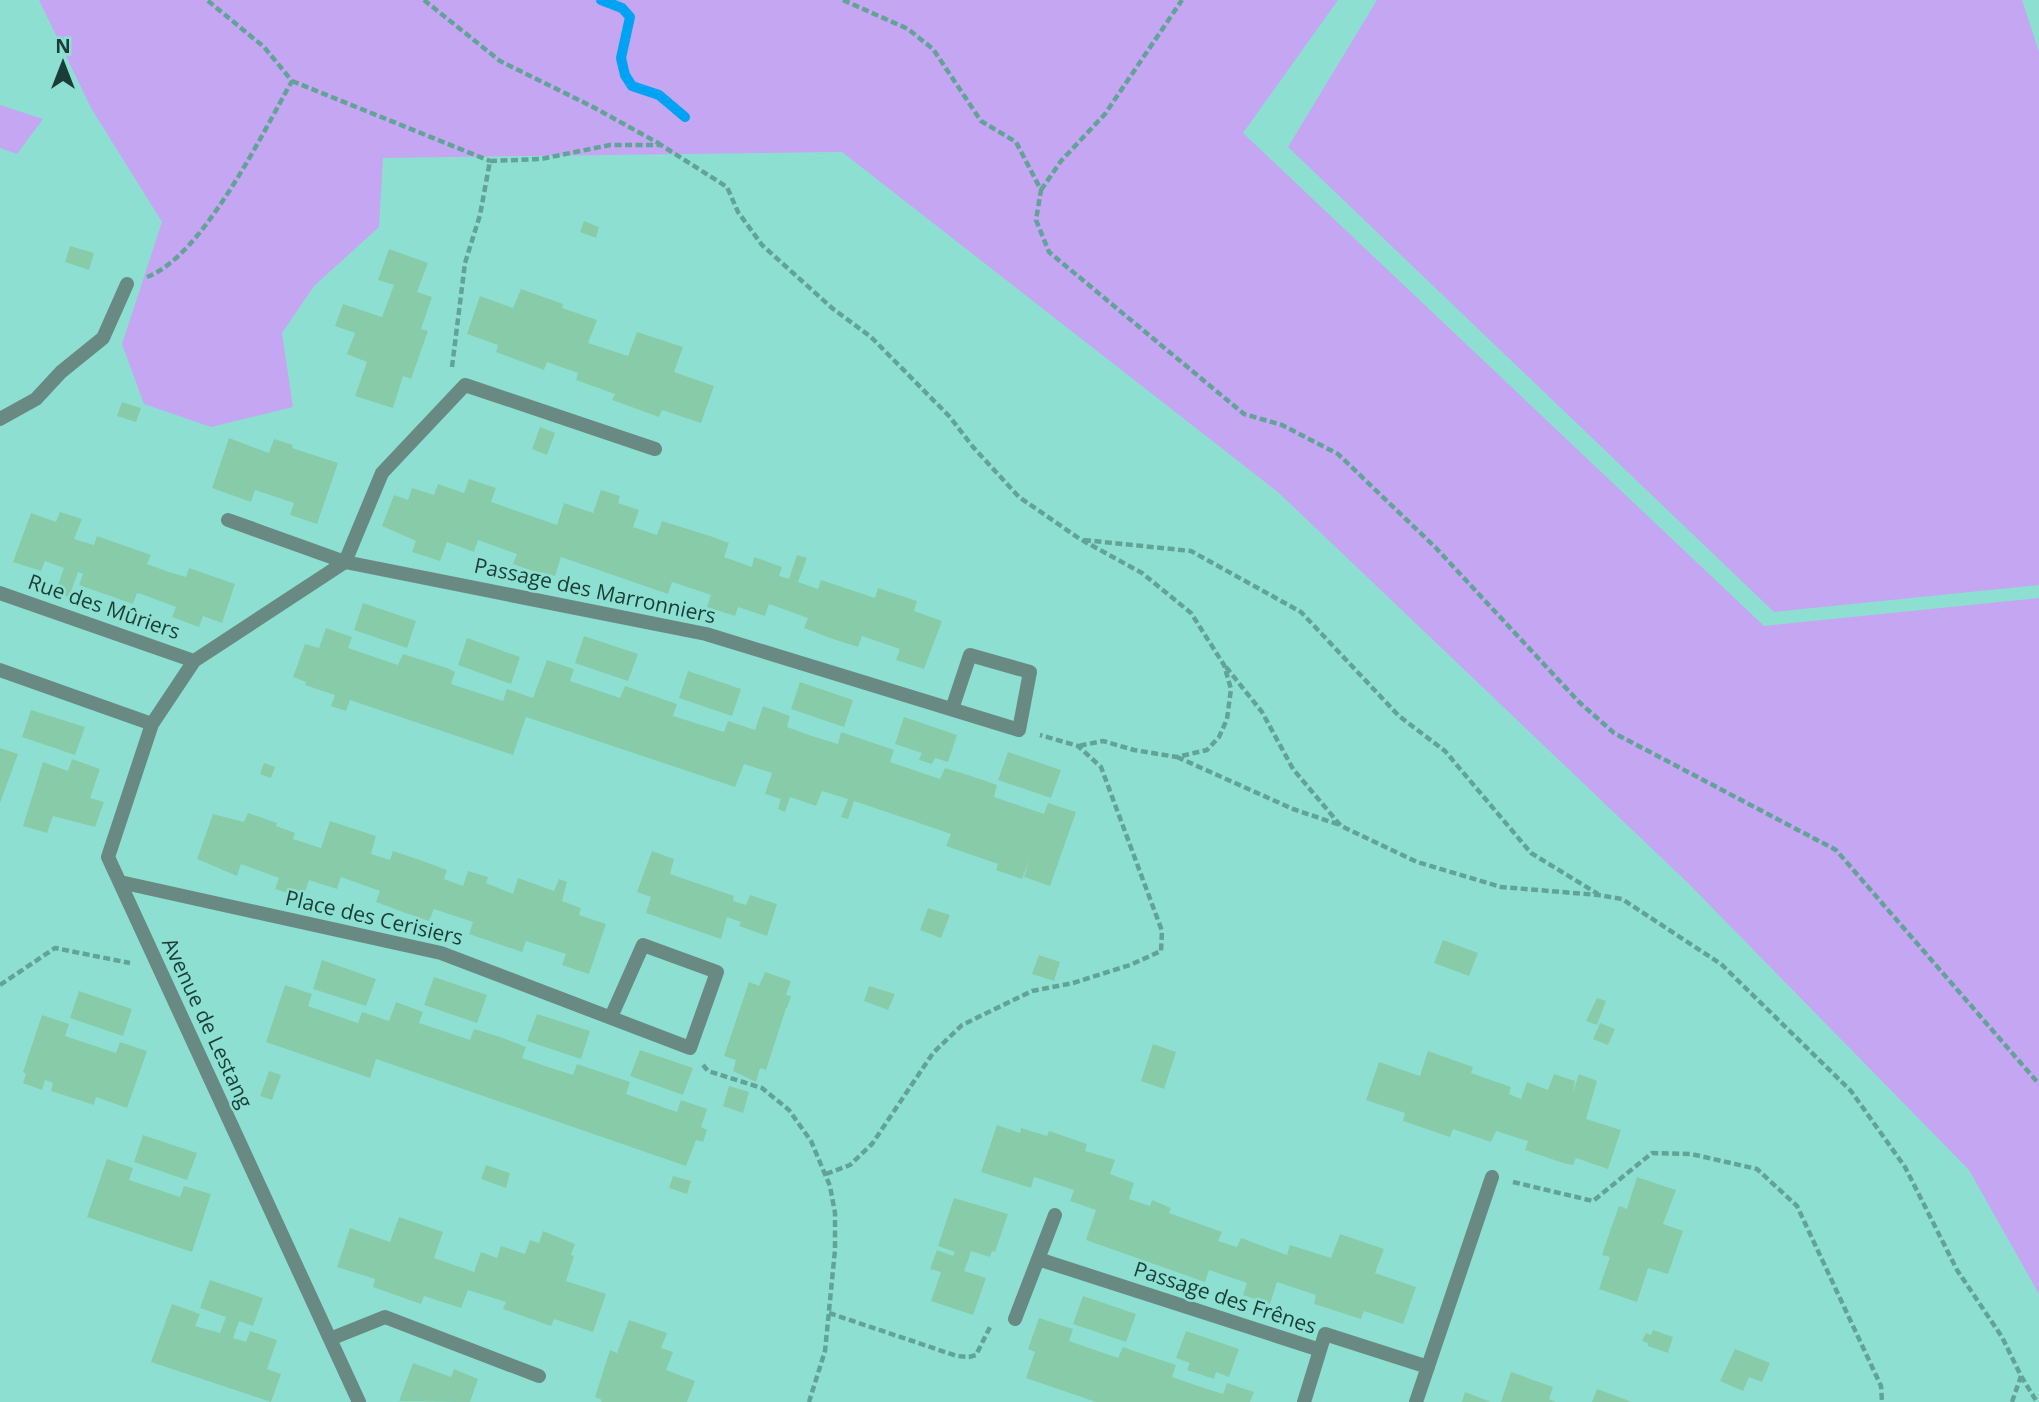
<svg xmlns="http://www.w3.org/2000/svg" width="2039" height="1402" viewBox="0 0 2039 1402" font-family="'Open Sans',sans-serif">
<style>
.green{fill:#c4a6f2}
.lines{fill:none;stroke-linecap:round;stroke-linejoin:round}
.stream{stroke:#00a3f4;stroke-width:10}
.building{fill:#88cba9}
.path{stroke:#62a398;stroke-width:4.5;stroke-dasharray:7 3.5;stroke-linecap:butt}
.minor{stroke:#698983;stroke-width:14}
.labels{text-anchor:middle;stroke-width:5;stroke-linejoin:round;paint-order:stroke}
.street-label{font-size:21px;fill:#1a3d37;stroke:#8de0d1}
</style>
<rect width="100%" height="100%" fill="#8de0d1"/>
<path class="green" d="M39,0H1338L1243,133L1764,626L2039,598V1294L1969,1170L1689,884L1279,493L842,152L383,158L379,227L314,286L282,333L293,407L211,427L144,404L122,344L162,222L91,108Z
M1377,0H2022L2039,52V585L1774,612L1288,147Z
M0,105L43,119L17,154L0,148Z"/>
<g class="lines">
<path class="stream" d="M601,0L622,8L630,17L621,58L625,75L632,86L659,95L685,117"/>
</g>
<path class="building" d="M584,221L599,227L596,238L580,232Z
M70,246L94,253L89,270L65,262Z
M389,249L428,263L417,292L432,297L421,329L428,331L411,379L403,376L393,408L355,396L367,362L347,354L355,333L335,326L343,304L382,317L394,285L378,280Z
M521,289L563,304L562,308L597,320L588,343L628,356L637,332L683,347L674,372L714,386L701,423L662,410L659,417L615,401L612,400L615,394L576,380L578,373L547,362L544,370L496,352L498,345L467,334L480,296L513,308Z
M122,402L141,408L136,422L117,416Z
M540,427L555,433L547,455L532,449Z
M229,438L269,453L274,439L293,445L292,448L338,463L317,524L290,515L294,503L255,490L251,502L212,488Z
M469,479L496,488L491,502L557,525L564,503L593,513L601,490L620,496L618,503L639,510L633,527L657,535L662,521L710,536L729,543L724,557L752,567L754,557L782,567L779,576L789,579L797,555L807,558L798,582L818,589L821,580L875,598L878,588L917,601L914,611L942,621L924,669L896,660L900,649L862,636L858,647L830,638L804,628L808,618L769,604L765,616L738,607L735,616L707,607L711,595L672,582L668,594L561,557L555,576L541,572V574L513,564L517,554L478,540L474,552L447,542L440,561L412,552L416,541L382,526L394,495L408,500L412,488L434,495L438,484L464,493Z
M60,512L82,519L74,539L94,545L97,536L151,555L147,564L166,571L186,577L189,568L235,584L222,623L203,616L199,627L172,617L176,607L144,595L137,593L133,604L79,585L83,574L78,572L69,597L55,593L64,568L45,561L41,571L13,562L31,513L56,522Z
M363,603L416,621L407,648L354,630Z
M326,628L352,637L348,648L398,665L403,654L447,668L455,672L451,684L503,701L507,689L533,698L547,660L574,669L570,681L620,698L625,686L677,704L673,716L724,732L728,721L755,730L763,706L790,716L787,727L812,736L838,744L841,732L894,750L890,762L940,779L945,768L971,776L997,785L994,797L1044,814L1048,803L1076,812L1050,886L1024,877L1030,858L1022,879L996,870L998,864L946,846L951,834L925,825L854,801L848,819L841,817L848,799L822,791L816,806L790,797L785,812L778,809L781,799L765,794L772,773L744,764L735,787L526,717L513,755L350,700L346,711L331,706L335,695L305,685L306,682L293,677L305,644L319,648Z
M584,636L638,654L628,681L575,663Z
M467,638L520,657L511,684L458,665Z
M688,671L741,689L732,716L679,698Z
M800,682L853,700L844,727L791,709Z
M31,710L85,727L75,755L22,737Z
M904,717L957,735L948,762L935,758L932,764L919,760L922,753L895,744Z
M0,748L18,754L0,803Z
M1008,752L1061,770L1051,798L998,780Z
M72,759L100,769L90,798L104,802L95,827L53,816L47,833L23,826L43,762L68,771Z
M264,763L275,767L271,778L260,774Z
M248,813L277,823L276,826L295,833L293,839L321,848L330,821L376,836L371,854L390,860L393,851L420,860L447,870L444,879L463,886L468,871L488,877L486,883L513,894L518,878L554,891L559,879L567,882L562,901L581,908L579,915L606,924L589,974L562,965L566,954L526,941L522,952L469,934L473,922L434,909L429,921L403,912L376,902L380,891L341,877L337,889L309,880L303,898L275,889L279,878L241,864L237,876L197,859L213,814L244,822Z
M652,851L674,859L670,874L734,896L733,901L746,905L750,895L777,904L767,936L739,926L741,922L727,917L721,939L646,913L651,897L637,892Z
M928,908L950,915L941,938L920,930Z
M1443,940L1478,953L1469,976L1434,963Z
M1039,955L1060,962L1054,981L1032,974Z
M322,960L376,979L366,1006L313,989Z
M765,972L791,981L786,995L791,996L787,1008L782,1009L786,1008L766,1070L760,1068L756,1082L733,1071L736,1060L724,1056L749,982L759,986Z
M434,977L487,995L477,1023L424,1005Z
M285,985L312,994L308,1006L358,1023L362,1012L389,1021L396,1002L423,1012L419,1023L470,1040L474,1029L500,1037L526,1047L522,1058L548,1067L573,1075L577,1064L630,1082L626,1094L677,1112L681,1100L707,1109L701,1127L707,1130L703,1142L696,1140L686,1166L376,1059L370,1078L266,1042Z
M869,986L895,994L888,1010L864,1001Z
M79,991L132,1009L123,1036L70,1018Z
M1597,998L1606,1001L1597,1025L1586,1021Z
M537,1014L590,1031L581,1059L527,1041Z
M42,1015L69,1024L65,1036L116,1053L120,1042L147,1051L127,1108L96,1097L94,1105L51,1091L53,1083L45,1080L42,1090L23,1083L26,1074L23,1072Z
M1600,1023L1615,1029L1608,1045L1593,1039Z
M1153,1044L1176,1052L1164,1089L1141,1081Z
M640,1050L693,1068L683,1095L630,1076Z
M1428,1051L1473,1067L1471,1073L1511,1087L1509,1094L1521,1099L1527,1082L1548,1090L1554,1074L1575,1081L1573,1092L1579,1074L1597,1081L1586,1119L1621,1130L1608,1169L1576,1158L1573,1165L1563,1163L1525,1150L1528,1141L1496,1131L1491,1142L1453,1129L1450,1137L1403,1121L1405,1113L1366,1100L1379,1062L1420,1076Z
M269,1071L281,1075L272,1100L260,1096Z
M729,1086L749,1092L743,1113L723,1106Z
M997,1125L1020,1133L1021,1128L1047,1136L1049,1131L1087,1144L1085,1151L1115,1160L1110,1174L1134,1183L1129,1199L1150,1206L1152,1200L1171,1208L1169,1213L1222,1232L1218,1241L1237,1247L1241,1238L1287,1255L1290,1245L1331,1258L1340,1234L1384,1249L1375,1273L1416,1287L1403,1324L1364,1311L1361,1319L1314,1304L1316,1295L1277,1282L1270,1304L1243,1295L1247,1283L1209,1270L1205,1282L1086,1240L1096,1210L1070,1201L1074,1190L1034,1177L1031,1188L981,1172Z
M143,1135L197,1153L187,1180L134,1162Z
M107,1159L133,1168L129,1180L180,1197L184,1186L211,1194L192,1252L87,1217Z
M486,1165L510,1173L506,1188L481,1179Z
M673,1176L691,1181L687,1194L669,1188Z
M1637,1177L1676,1190L1663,1224L1683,1231L1668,1274L1648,1268L1637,1302L1599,1289L1610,1257L1602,1255L1610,1231L1619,1206L1627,1209Z
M954,1198L1008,1214L995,1252L992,1251L990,1257L971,1251L969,1258L964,1271L986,1278L973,1315L931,1301L941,1272L930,1269L937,1250L953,1256L955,1252L938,1246Z
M399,1217L443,1232L434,1258L474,1272L481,1252L497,1258L501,1246L525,1254L530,1240L539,1243L543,1231L575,1244L571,1255L574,1256L566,1281L606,1294L593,1332L554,1319L551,1326L503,1309L506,1302L468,1290L461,1308L424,1296L421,1304L373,1287L375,1279L337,1267L350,1228L390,1242Z
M210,1280L263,1298L253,1326L239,1321L233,1338L246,1342L250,1331L277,1340L267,1369L281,1374L271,1402L151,1362L172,1304L200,1314L195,1326L220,1333L226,1317L200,1308Z
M1083,1296L1136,1314L1126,1342L1073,1324Z
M1039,1318L1073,1329L1069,1341L1118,1358L1123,1347L1131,1350L1176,1365L1172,1377L1198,1386L1223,1394L1227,1383L1254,1392L1250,1402H1096L1026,1378L1035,1352L1028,1349Z
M629,1320L667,1333L661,1348L673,1352L666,1370L695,1381L687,1402H601L602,1400L595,1397L610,1350L617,1353Z
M1653,1330L1673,1337L1668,1353L1648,1346V1343L1642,1341L1646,1333L1651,1335Z
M1186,1331L1239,1349L1229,1377L1216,1372L1214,1379L1187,1370L1190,1363L1176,1358Z
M1735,1349L1770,1363L1762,1382L1749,1377L1743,1391L1720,1381Z
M413,1363L451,1377L454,1369L478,1379L470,1402L399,1401Z
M1511,1372L1553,1387L1549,1399L1556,1402H1501Z
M1597,1389L1632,1402H1592Z
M1465,1392L1491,1402H1462Z"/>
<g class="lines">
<path class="path" d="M424,0L500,61L593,107L660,144
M843,0L908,29L933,49L981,121L1016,142L1041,190L1036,220L1049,252L1244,414L1282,425L1338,454L1436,548L1579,702L1614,733L1836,850L2039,1084
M292,81L490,161
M1041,190L1061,161L1105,114L1182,0
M147,277C203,256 262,134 292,81L264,47L207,0
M452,367L465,263L480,215L490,161L541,159L610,145H661L727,187L738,212L762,245L832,308L871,337L950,417L973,447L1019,497L1080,539L1142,573L1191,613L1224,665L1231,689L1227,719L1219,737L1207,750L1177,757L1134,750L1103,741L1078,746
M1084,540L1191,551L1301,612L1399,716L1445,751L1531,853L1598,894
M1226,667L1262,712L1293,769L1341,826L1417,862L1501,887L1598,895L1622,899L1721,964L1851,1091L1905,1167L1957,1270L2002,1337L2021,1376L2037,1402
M1177,757L1293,809L1340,825
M0,985L55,948L130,963
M703,1065L708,1071L762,1088L789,1110L811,1141L830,1186L835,1213V1250L825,1351L809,1402
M826,1174L850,1165L872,1144L933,1053L962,1025L1032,991L1073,983L1130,965L1161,951L1162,931L1101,767L1078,746L1040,735
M1513,1182L1593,1201L1652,1153L1691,1154L1757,1169L1797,1206L1881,1386L1882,1402
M829,1313L957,1356L969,1357L976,1355L991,1325
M2012,1402L2021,1376"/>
<path class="minor" d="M0,419L36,399L61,372L103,338L127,284
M228,520L345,562L706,634L1019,730L1030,672L970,655L952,709
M0,593L194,661
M0,670L152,724
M120,882L441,953L690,1048L717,972L643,945L611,1017
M1038,1259L1320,1350L1325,1334L1428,1367
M1015,1319L1055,1215
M330,1339L385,1317L539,1376
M359,1402L108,857L152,724L194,661L345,562L382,473L465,385L655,449
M1304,1402L1320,1350
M1416,1402L1492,1177"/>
</g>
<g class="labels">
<g class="street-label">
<text transform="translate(595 591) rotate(12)" y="7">Passage des Marronniers</text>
<text transform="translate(104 607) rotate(19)" y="7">Rue des Mûriers</text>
<text transform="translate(374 918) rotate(13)" y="7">Place des Cerisiers</text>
<text transform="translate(207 1023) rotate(65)" y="7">Avenue de Lestang</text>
<text transform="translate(1225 1298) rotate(18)" y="7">Passage des Frênes</text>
</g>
</g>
<g transform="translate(63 63)" stroke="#8de0d1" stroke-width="5" paint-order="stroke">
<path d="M0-5L12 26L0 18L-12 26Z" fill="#1a3d37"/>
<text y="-10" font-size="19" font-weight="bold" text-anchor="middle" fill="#1a3d37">N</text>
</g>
</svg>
